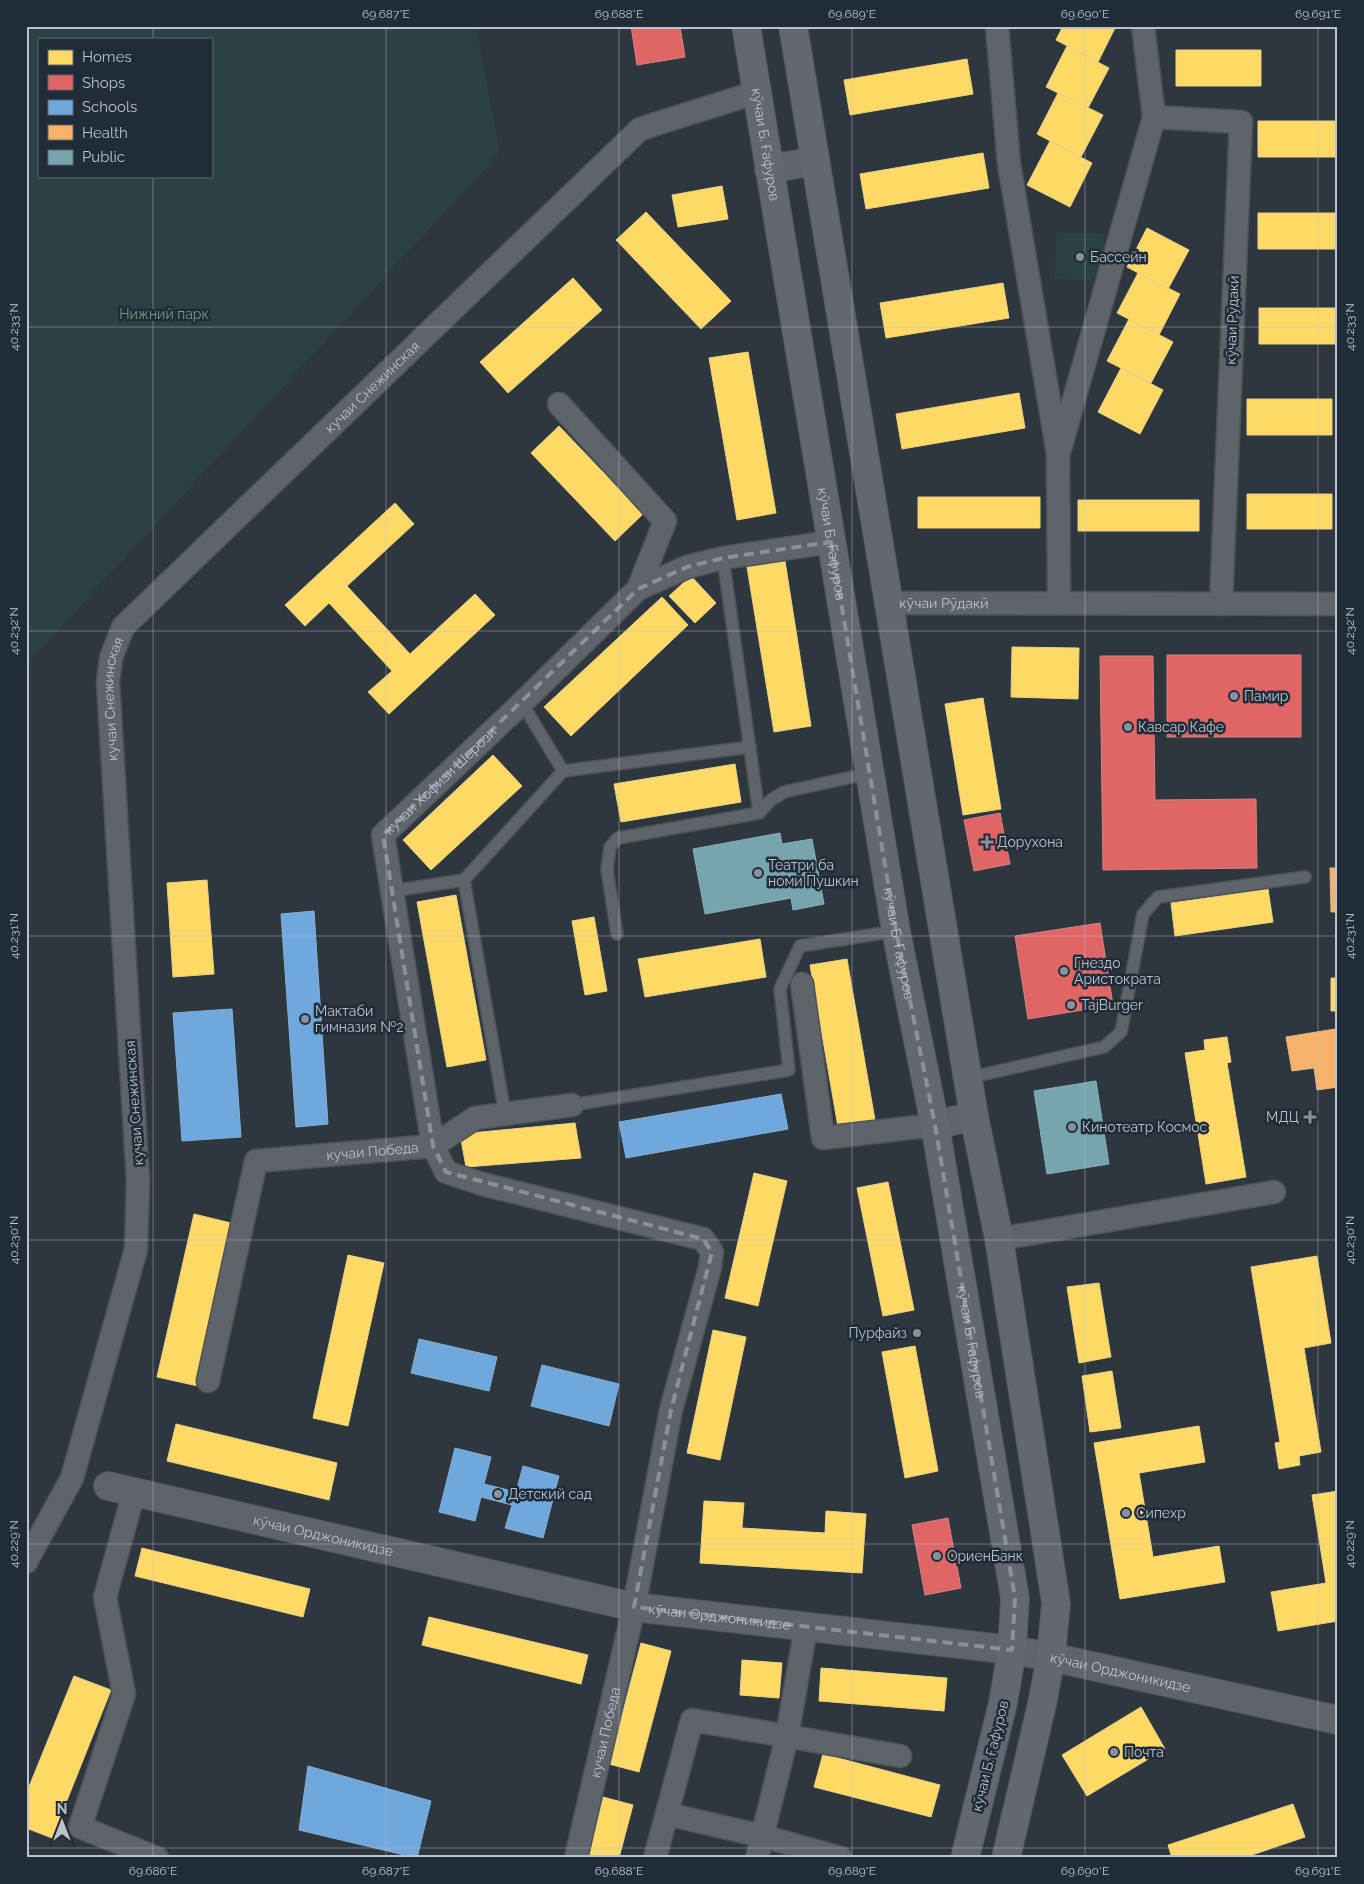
<svg xmlns="http://www.w3.org/2000/svg" width="1364" height="1884" viewBox="0 0 1364 1884" font-family="Raleway,sans-serif">
<style>
.green{fill:#2b4144;fill-rule:evenodd}
.homes{fill:#ffd966;stroke:#ead285}
.shops{fill:#e06666;stroke:#d58285}
.schools{fill:#6fa8dc;stroke:#86b0d8}
.health{fill:#f6b26b;stroke:#e4b788}
.public{fill:#76a5af;stroke:#8aaeb8}
.lines{fill:none;stroke-linecap:round;stroke-linejoin:round}
.service-casing{stroke:#4d5258;stroke-width:14}
.minor-casing{stroke:#4d5258;stroke-width:25}
.tertiary-casing{stroke:#4d5258;stroke-width:30}
.secondary-casing{stroke:#4d5258;stroke-width:30}
.service{stroke:#5f646b;stroke-width:11}
.minor{stroke:#5f646b;stroke-width:22}
.tertiary{stroke:#5f646b;stroke-width:28}
.secondary{stroke:#636870;stroke-width:28}
.marked{fill:none;stroke:#89919b;stroke-width:4;stroke-dasharray:10 6;stroke-linejoin:round}
.ticks{fill:none;stroke:#bac2cd;stroke-width:1;stroke-opacity:0.45}
.poi-dot{fill:#89919b;stroke:#212c39;stroke-width:2}
.labels{text-anchor:middle;stroke-width:5;stroke-linejoin:round;paint-order:stroke}
.street-label{font-size:14px;fill:#bac2cd;stroke:#212c39}
.poi-label{font-size:14px;fill:#bac2cd;stroke:#212c39;text-anchor:start}
.park-label{font-size:14px;fill:#719e79;stroke:#212c39}
.neatline{fill:none;stroke:#bac2cd;stroke-width:2}
.ticks-label{font-size:12px;text-anchor:middle;fill:#bac2cd}
</style>
<rect width="100%" height="100%" fill="#2e363e"/>
<path class="green" d="M26,26H476L500,153L26,665ZM39,39H211V176H39Z
M1056,233L1105,234L1104,281L1054,279Z"/>
<path class="homes" d="M1063,26H1116L1098,62L1056,40Z
M1067,46L1109,68L1088,108L1046,87Z
M1176,50H1261V86H1176Z
M967,59L973,94L850,115L844,80Z
M1058,93L1103,115L1081,157L1037,134Z
M1258,121H1338V157H1258Z
M1050,141L1092,163L1070,207L1027,185Z
M983,153L989,188L866,209L860,174Z
M722,186L728,219L678,227L672,195Z
M646,212L731,301L701,329L616,240Z
M1258,213H1338V249H1258Z
M1147,228L1189,250L1168,289L1127,267Z
M1138,273L1180,294L1159,335L1117,313Z
M573,278L602,310L508,393L480,362Z
M1003,283L1009,318L886,338L880,303Z
M1259,308H1338V344H1259Z
M1129,319L1173,342L1151,383L1107,361Z
M748,352L776,513L737,520L709,358Z
M1121,368L1163,390L1140,434L1098,412Z
M1019,393L1025,428L902,449L896,414Z
M1247,399H1332V435H1247Z
M559,426L643,514L615,541L531,453Z
M1247,494H1332V529H1247Z
M918,497H1040V528H918Z
M1078,500H1199V531H1078Z
M395,503L414,524L347,586L410,654L475,594L495,615L389,714L368,692L392,671L329,603L305,626L285,605Z
M785,561L811,726L774,732L747,567Z
M691,576L716,603L695,623L669,596Z
M662,597L688,625L571,736L544,707Z
M1012,647L1079,648L1078,699L1011,697Z
M983,698L1001,809L963,815L945,704Z
M493,755L522,786L431,870L403,840Z
M735,764L741,802L621,822L614,784Z
M207,880L214,974L173,977L167,883Z
M1268,889L1273,922L1175,936L1171,903Z
M456,895L486,1060L447,1067L417,902Z
M594,917L607,991L585,995L572,921Z
M760,939L766,977L645,997L638,959Z
M847,959L875,1120L838,1127L810,965Z
M1331,978H1338V1011H1331Z
M1227,1037L1231,1062L1227,1063L1246,1177L1206,1184L1185,1053L1205,1050L1204,1040Z
M575,1123L581,1158L466,1167L460,1134Z
M754,1173L787,1181L758,1306L725,1298Z
M888,1182L914,1310L883,1316L857,1188Z
M194,1214L235,1224L198,1386L157,1377Z
M348,1255L384,1263L348,1426L313,1418Z
M1317,1256L1331,1343L1304,1348L1321,1452L1299,1456L1300,1465L1279,1469L1275,1443L1280,1442L1251,1267Z
M1099,1283L1111,1357L1079,1363L1067,1287Z
M713,1330L746,1337L720,1460L687,1453Z
M915,1346L938,1471L905,1478L882,1352Z
M1112,1371L1121,1428L1090,1432L1082,1376Z
M176,1424L337,1463L329,1500L167,1461Z
M1199,1426L1205,1462L1139,1473L1153,1557L1219,1546L1225,1582L1120,1599L1094,1443Z
M1338,1491V1621L1278,1631L1271,1592L1326,1583L1312,1495Z
M704,1501L744,1503L742,1528L825,1533L826,1511L866,1514L862,1573L700,1563Z
M142,1548L310,1589L303,1617L135,1576Z
M429,1617L588,1655L581,1684L422,1645Z
M641,1643L671,1651L639,1772L609,1764Z
M742,1660L782,1663L779,1698L740,1695Z
M821,1668L947,1678L944,1711L819,1701Z
M74,1676L111,1690L52,1838L26,1828V1794Z
M1141,1707L1165,1749L1087,1796L1062,1755Z
M823,1754L940,1785L931,1817L814,1787Z
M603,1797L633,1805L619,1858H587Z
M1293,1804L1305,1837L1243,1858H1172L1168,1845Z"/>
<path class="shops" d="M631,26H680L685,57L637,65Z
M1167,655H1301V737H1167Z
M1100,656H1153L1155,800L1256,799L1257,868L1103,870Z
M1000,813L1010,864L974,871L964,820Z
M1100,923L1113,1005L1028,1019L1015,936Z
M948,1518L961,1588L925,1595L912,1525Z"/>
<path class="schools" d="M314,911L328,1124L296,1127L281,914Z
M232,1009L241,1137L182,1141L173,1013Z
M781,1094L788,1129L626,1158L619,1122Z
M419,1339L497,1357L489,1391L411,1373Z
M542,1365L619,1384L609,1426L531,1406Z
M455,1448L491,1457L484,1484L516,1492L523,1466L559,1476L543,1538L505,1528L512,1505L481,1497L475,1521L439,1512Z
M308,1766L431,1801L417,1858L299,1830Z"/>
<path class="health" d="M1330,868H1338V912H1331Z
M1335,1029L1338,1047V1087L1317,1090L1314,1068L1292,1071L1286,1037Z"/>
<path class="public" d="M780,833L782,844L812,839L824,904L793,910L791,898L705,914L693,849Z
M1096,1081L1109,1164L1047,1174L1034,1091Z"/>
<g class="lines">
<defs>
<path id="service" d="M723,558L759,813
M522,703L563,771
M392,891L464,880
M617,934L607,870L610,847L618,838L759,813L771,800L784,792L870,773
M968,1078L1104,1047L1121,1032L1143,914L1158,897L1305,877
M572,1105L789,1070L780,989L800,946L896,931
M505,1114L464,880L563,771L750,747"/>
<g id="minor">
<path d="M997,26L1009,164L1058,454L1059,603"/>
<path d="M1154,117L1241,122L1221,604"/>
<path d="M559,404L665,521L638,589L687,567L723,558L831,542"/>
<path d="M1060,449L1154,117L1143,26"/>
<path id="s1" d="M889,603L1338,604"/>
<path d="M802,984L823,1138L935,1125"/>
<path d="M999,1239L1274,1192"/>
<path id="s2" d="M208,1381L256,1161L433,1146L475,1118L572,1105"/>
<path d="M134,1492L105,1597L124,1694L80,1827L157,1858"/>
<path id="s3" d="M26,1562L72,1478L136,1249L138,1181L108,682L111,658L123,627L640,129L757,92"/>
<path d="M667,1814L762,1836L841,1858"/>
<path id="s4" d="M576,1858L634,1607L671,1410L710,1267L712,1252L703,1239L482,1184L446,1172L433,1146L383,835L522,703L638,589"/>
<path d="M655,1858L692,1720L787,1736L806,1627"/>
<path d="M757,1858L787,1736L900,1756"/>
</g>
<g id="tertiary">
<path d="M769,169L815,161"/>
<path d="M935,1125L974,1116"/>
<path id="s5" d="M108,1486L634,1607L1012,1650L1051,1657L1338,1720"/>
</g>
<g id="secondary">
<path id="s6" d="M746,26L896,931L935,1125L1015,1598L1012,1650L1003,1703L965,1858"/>
<path d="M793,26L974,1116L999,1239L1056,1603L1051,1657L1042,1704L1006,1858"/>
</g>
</defs>
<use href="#service" class="service-casing"/>
<use href="#minor" class="minor-casing"/>
<use href="#tertiary" class="tertiary-casing"/>
<use href="#secondary" class="secondary-casing"/>
<use href="#service" class="service"/>
<use href="#minor" class="minor"/>
<use href="#tertiary" class="tertiary"/>
<use href="#secondary" class="secondary"/>
</g>
<path class="marked" d="M831,542L896,931L935,1125L1015,1598L1012,1650L634,1607L671,1410L712,1252L703,1239L446,1172L433,1146L383,835L638,589L687,567L723,558Z"/>
<path class="ticks" d="M153,26V39M386,26V1858M619,26V1858M852,26V1858M1085,26V1858M1318,26V1858M153,176V1858M26,327H1338M26,631H1338M26,936H1338M26,1240H1338M26,1544H1338M26,1848H1338"/>
<g class="poi-dot">
<circle cx="1080" cy="257" r="5"/>
<circle cx="1234" cy="696" r="5"/>
<circle cx="1128" cy="727" r="5"/>
<path d="M984.5 834.5h5v5h5v5h-5v5h-5v-5h-5v-5h5z"/>
<circle cx="758" cy="873" r="5"/>
<circle cx="1064" cy="971" r="5"/>
<circle cx="1071" cy="1005" r="5"/>
<circle cx="305" cy="1019" r="5"/>
<path d="M1307.5 1109.5h5v5h5v5h-5v5h-5v-5h-5v-5h5z"/>
<circle cx="1072" cy="1127" r="5"/>
<circle cx="917" cy="1333" r="5"/>
<circle cx="498" cy="1494" r="5"/>
<circle cx="1126" cy="1513" r="5"/>
<circle cx="937" cy="1556" r="5"/>
<circle cx="1114" cy="1752" r="5"/>
</g>
<g class="labels">
<g class="street-label">
<text dy="5" stroke="none"><textPath href="#s6" startOffset="120">кӯчаи Б. Ғафуров</textPath></text>
<text transform="translate(1232 320) rotate(-88)" y="5">кӯчаи Рӯдакӣ</text>
<text dy="5" stroke="none"><textPath href="#s3" startOffset="1305">кучаи Снежинская</textPath></text>
<text dy="5" stroke="none"><textPath href="#s6" startOffset="525">кӯчаи Б. Ғафуров</textPath></text>
<text dy="5" stroke="none"><textPath href="#s1" startOffset="55">кӯчаи Рӯдакӣ</textPath></text>
<text dy="5" stroke="none"><textPath href="#s3" startOffset="885">кучаи Снежинская</textPath></text>
<text dy="5" stroke="none"><textPath href="#s4" startOffset="1326">кучаи Хофизи Шерози</textPath></text>
<text dy="5" stroke="none"><textPath href="#s6" startOffset="930">кӯчаи Б. Ғафуров</textPath></text>
<text transform="translate(134 1103) rotate(-94)" y="5">кучаи Снежинская</text>
<text dy="5" stroke="none"><textPath href="#s2" startOffset="342">кучаи Победа</textPath></text>
<text dy="5" stroke="none"><textPath href="#s6" startOffset="1335">кӯчаи Б. Ғафуров</textPath></text>
<text dy="5" stroke="none"><textPath href="#s5" startOffset="221">кӯчаи Орджоникидзе</textPath></text>
<text dy="5" stroke="none"><textPath href="#s5" startOffset="626">кӯчаи Орджоникидзе</textPath></text>
<text dy="5" stroke="none"><textPath href="#s5" startOffset="1031">кӯчаи Орджоникидзе</textPath></text>
<text dy="5" stroke="none"><textPath href="#s4" startOffset="129">кучаи Победа</textPath></text>
<text transform="translate(990 1756) rotate(-76)" y="5">кӯчаи Б. Ғафуров</text>
</g>
<g class="poi-label">
<text x="1090" y="262">Бассейн</text>
<text x="1244" y="701">Памир</text>
<text x="1138" y="732">Кавсар Кафе</text>
<text x="997" y="847">Дорухона</text>
<text x="768" y="870">Театри ба<tspan x="768" dy="16">номи Пушкин</tspan></text>
<text x="1074" y="968">Гнездо<tspan x="1074" dy="16">Аристократа</tspan></text>
<text x="1081" y="1010">TajBurger</text>
<text x="315" y="1016">Мактаби<tspan x="315" dy="16">гимназия №2</tspan></text>
<text x="1299" y="1122" text-anchor="end">МДЦ</text>
<text x="1082" y="1132">Кинотеатр Космос</text>
<text x="907" y="1338" text-anchor="end">Пурфайз</text>
<text x="508" y="1499">Детский сад</text>
<text x="1136" y="1518">Сипехр</text>
<text x="947" y="1561">ОриенБанк</text>
<text x="1124" y="1757">Почта</text>
</g>
<g class="park-label">
<text x="164" y="319">Нижний парк</text>
</g>
</g>
<rect width="1364" height="1884" fill="none" stroke="#212c39" stroke-width="55"/>
<rect x="38" y="38" width="175" height="140" fill="#212c39" stroke="#5e6874"/>
<rect x="48" y="50" width="25" height="15" fill="#ffd966" stroke="#5e6874"/>
<text x="82" y="62" font-size="15" fill="#bac2cd">Homes</text>
<rect x="48" y="75" width="25" height="15" fill="#e06666" stroke="#5e6874"/>
<text x="82" y="88" font-size="15" fill="#bac2cd">Shops</text>
<rect x="48" y="100" width="25" height="15" fill="#6fa8dc" stroke="#5e6874"/>
<text x="82" y="112" font-size="15" fill="#bac2cd">Schools</text>
<rect x="48" y="125" width="25" height="15" fill="#f6b26b" stroke="#5e6874"/>
<text x="82" y="138" font-size="15" fill="#bac2cd">Health</text>
<rect x="48" y="150" width="25" height="15" fill="#76a5af" stroke="#5e6874"/>
<text x="82" y="162" font-size="15" fill="#bac2cd">Public</text>
<g transform="translate(62 1822)" stroke="#212c39" stroke-width="4" paint-order="stroke">
<path d="M0-4L9 19L0 12L-9 19Z" fill="#bac2cd"/>
<text y="-8" font-size="14" font-weight="bold" text-anchor="middle" fill="#bac2cd">N</text>
</g>
<rect x="28" y="28" width="1308" height="1828" class="neatline"/>
<g class="ticks-label">
<text x="386" y="18">69.687°E</text>
<text x="619" y="18">69.688°E</text>
<text x="852" y="18">69.689°E</text>
<text x="1085" y="18">69.690°E</text>
<text x="1318" y="18">69.691°E</text>
<text transform="translate(14 327) rotate(-90)" y="4">40.233°N</text>
<text transform="translate(1350 327) rotate(-90)" y="4">40.233°N</text>
<text transform="translate(14 631) rotate(-90)" y="4">40.232°N</text>
<text transform="translate(1350 631) rotate(-90)" y="4">40.232°N</text>
<text transform="translate(14 936) rotate(-90)" y="4">40.231°N</text>
<text transform="translate(1350 936) rotate(-90)" y="4">40.231°N</text>
<text transform="translate(14 1240) rotate(-90)" y="4">40.230°N</text>
<text transform="translate(1350 1240) rotate(-90)" y="4">40.230°N</text>
<text transform="translate(14 1544) rotate(-90)" y="4">40.229°N</text>
<text transform="translate(1350 1544) rotate(-90)" y="4">40.229°N</text>
<text x="153" y="1875">69.686°E</text>
<text x="386" y="1875">69.687°E</text>
<text x="619" y="1875">69.688°E</text>
<text x="852" y="1875">69.689°E</text>
<text x="1085" y="1875">69.690°E</text>
<text x="1318" y="1875">69.691°E</text>
</g>
</svg>
